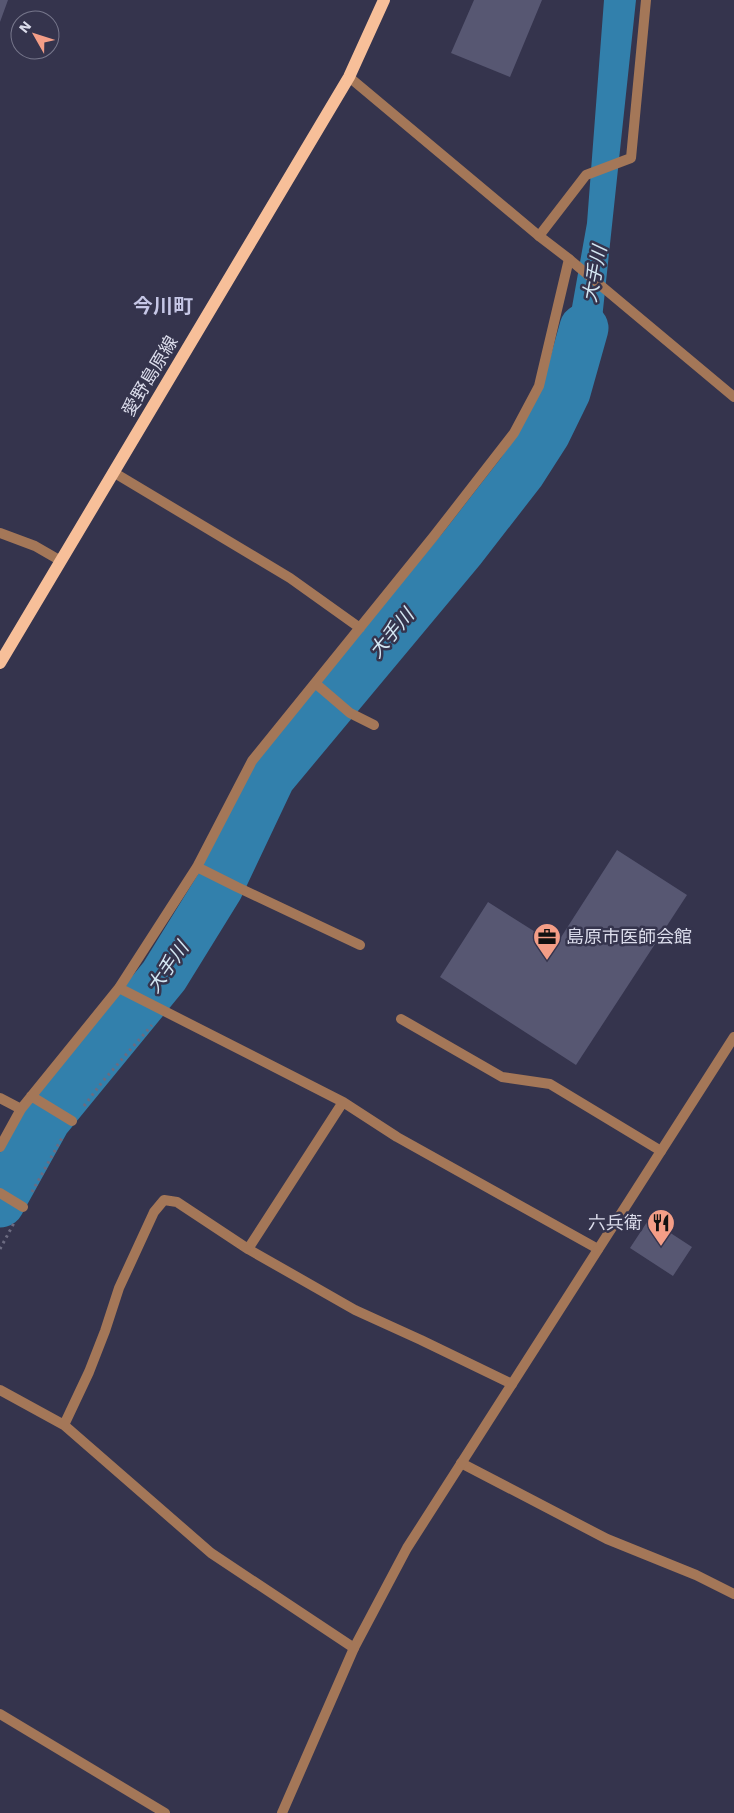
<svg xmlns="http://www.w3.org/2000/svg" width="734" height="1813" viewBox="0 0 734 1813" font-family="'Work Sans','Noto Sans JP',sans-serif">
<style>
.water{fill:#3280ac}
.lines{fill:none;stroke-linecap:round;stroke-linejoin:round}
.river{stroke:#3280ac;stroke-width:49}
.building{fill:#575772}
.path{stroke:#6c6b81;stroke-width:3;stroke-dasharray:2.5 4;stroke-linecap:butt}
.service{stroke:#a47758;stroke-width:10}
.minor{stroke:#a47758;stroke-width:10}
.tertiary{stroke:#a47758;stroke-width:10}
.primary{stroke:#f7bf99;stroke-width:12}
.labels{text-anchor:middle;stroke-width:5;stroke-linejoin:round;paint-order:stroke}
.street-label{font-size:18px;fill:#dbdceb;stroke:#35344d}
.poi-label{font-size:18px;fill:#dbdceb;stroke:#35344d;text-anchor:start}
.water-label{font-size:19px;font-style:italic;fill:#d4e7f3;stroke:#35344d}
.quarter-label{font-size:20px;font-weight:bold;fill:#c6c7e6;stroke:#35344d}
</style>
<rect width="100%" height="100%" fill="#35344d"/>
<path class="water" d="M604,0H636L600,338L566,392L572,307L587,223Z"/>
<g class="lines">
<path class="river" d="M0,1203L46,1120L164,976L219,887L271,777L462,548L521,472L546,433L566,392L584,328"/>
</g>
<path class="building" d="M0,0H8L0,22Z
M474,0H542L510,77L451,53Z
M617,850L687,895L576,1065L440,977L488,902L556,945Z
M649,1219L692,1247L673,1276L630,1248Z"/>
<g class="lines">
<path class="path" d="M84,1106L103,1081L152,1025
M32,1192L63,1136
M0,1249L14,1223"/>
<path class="service" d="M461,1463L607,1539L696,1575L734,1594"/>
<path class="minor" d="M539,236L586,175L631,158L646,0
M113,472L290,578L360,628
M0,533L35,546L61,561
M315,683L350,713L374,725
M197,867L237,887L360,945
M119,988L343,1102L397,1137L598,1249
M401,1019L502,1077L550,1084L661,1151
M31,1096L72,1121
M0,1098L21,1109
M343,1102L248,1249L355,1310L421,1340L512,1384
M0,1147L21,1109L119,988L197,867L252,761L434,536L514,433L539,386L569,259
M0,1193L23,1207
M0,1390L64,1425L211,1553L354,1648
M64,1425L89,1372L105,1331L119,1288L154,1212L164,1200L177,1202L248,1249
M0,1714L165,1813"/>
<path class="tertiary" d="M349,77L539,236L569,259L734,397
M282,1813L354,1648L407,1548L734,1037"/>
<path class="primary" d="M0,663L349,77L384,0"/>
</g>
<defs>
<symbol id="office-pin" viewBox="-11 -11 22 30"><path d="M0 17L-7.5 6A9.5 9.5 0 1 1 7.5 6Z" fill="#f49e87" stroke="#35344d"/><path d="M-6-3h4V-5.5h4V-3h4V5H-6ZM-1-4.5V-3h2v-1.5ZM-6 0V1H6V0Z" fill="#111"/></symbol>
<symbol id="restaurant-pin" viewBox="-11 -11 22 30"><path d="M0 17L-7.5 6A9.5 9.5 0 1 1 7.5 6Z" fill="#f49e87" stroke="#35344d"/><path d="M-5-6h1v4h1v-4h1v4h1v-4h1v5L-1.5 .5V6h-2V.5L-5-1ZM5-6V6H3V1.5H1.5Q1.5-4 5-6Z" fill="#111"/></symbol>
</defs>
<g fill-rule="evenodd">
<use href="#office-pin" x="531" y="921" width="32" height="43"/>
<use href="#restaurant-pin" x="645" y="1207" width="32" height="43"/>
</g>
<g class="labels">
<g class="street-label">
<text transform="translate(150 376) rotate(-59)" y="6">愛野島原線</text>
</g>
<g class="poi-label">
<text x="566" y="943">島原市医師会館</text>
<text x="642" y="1229" text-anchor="end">六兵衛</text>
</g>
<g class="water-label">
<text transform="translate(594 274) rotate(-79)" y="7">大手川</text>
<text transform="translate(391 633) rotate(-50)" y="7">大手川</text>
<text transform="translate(167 967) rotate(-55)" y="7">大手川</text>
</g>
<g class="quarter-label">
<text x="163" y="313">今川町</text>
</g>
</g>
<g transform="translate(35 35) rotate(309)"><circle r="24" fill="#35344d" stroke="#77778c"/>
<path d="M0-4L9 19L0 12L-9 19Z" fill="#f49e87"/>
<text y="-8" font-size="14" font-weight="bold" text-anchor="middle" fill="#dbdceb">N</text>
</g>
</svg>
